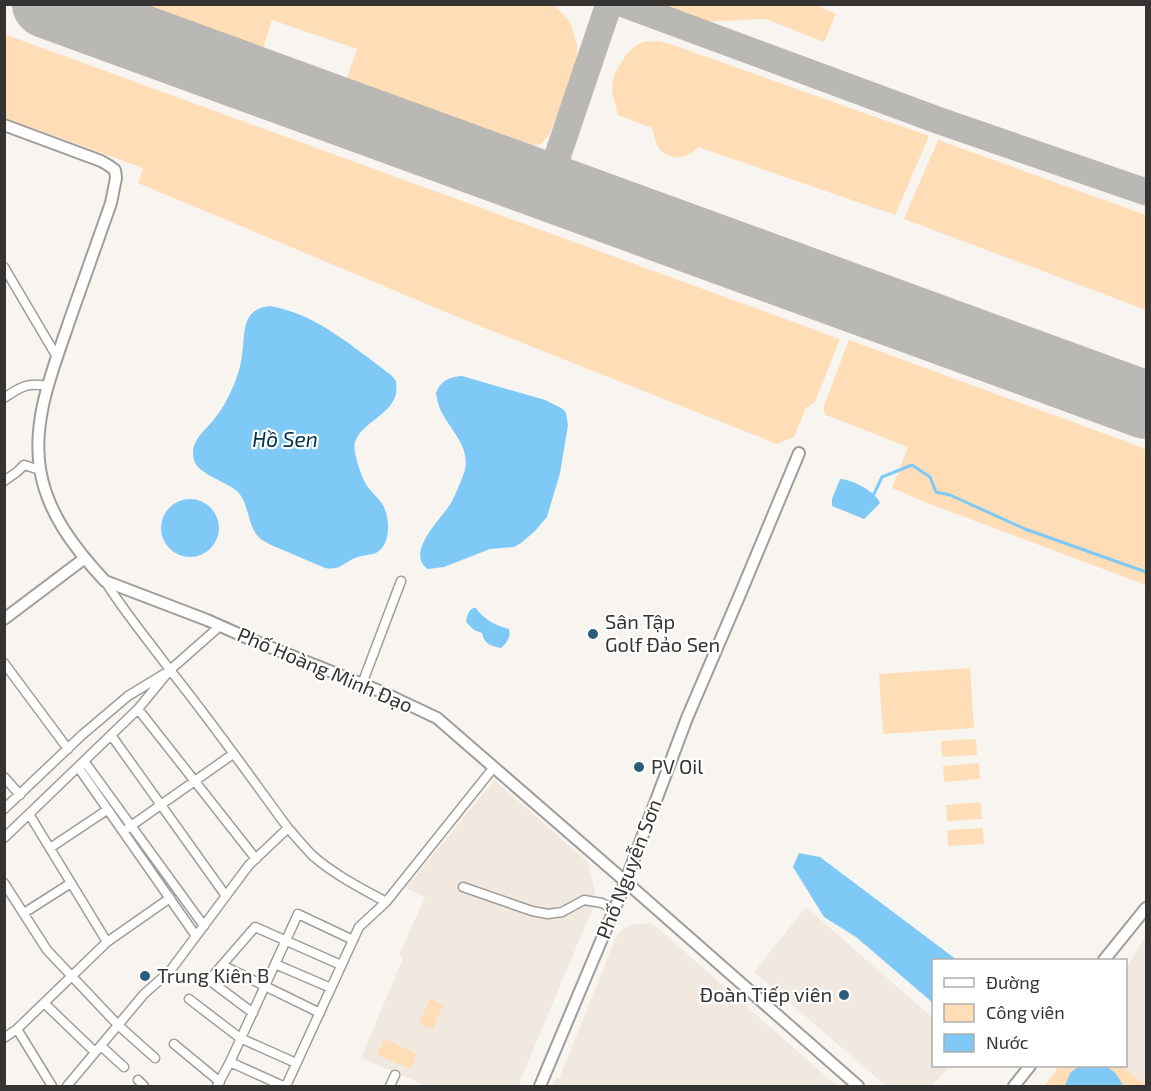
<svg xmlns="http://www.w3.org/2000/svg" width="1151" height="1091" viewBox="0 0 1151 1091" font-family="'Exo 2',sans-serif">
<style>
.built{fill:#f1e8df}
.green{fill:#feddb7}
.water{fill:#7fc9f7}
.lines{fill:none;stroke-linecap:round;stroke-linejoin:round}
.stream{stroke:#7fc9f7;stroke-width:3}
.taxiway{stroke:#bab8b5;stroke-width:27}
.runway{stroke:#bab8b5;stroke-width:68}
.minor-casing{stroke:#a09d99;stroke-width:11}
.tertiary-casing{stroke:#a09d99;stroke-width:14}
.minor{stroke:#fff;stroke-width:8}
.tertiary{stroke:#fff;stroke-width:10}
.poi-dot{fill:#2b5d7b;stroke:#fff;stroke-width:2}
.labels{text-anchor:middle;stroke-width:4.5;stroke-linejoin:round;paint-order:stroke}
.poi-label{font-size:20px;fill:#353432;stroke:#fff;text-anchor:start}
.street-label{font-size:20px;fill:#353432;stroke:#fff}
.water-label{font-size:21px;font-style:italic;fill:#033047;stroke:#fff}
</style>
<rect width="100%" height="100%" fill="#f8f5f1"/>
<path class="built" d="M494,780L588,862L595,892L594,905L518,1086H427L361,1058L403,958L399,955L425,897L406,888Z
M806,907L933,1018L934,1066H950L932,1086H886L754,972Z
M652,923L837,1086H551L555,1078L559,1079L616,937L623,929L634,924Z
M1146,937V1084L1120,1066H1126V967Z"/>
<path class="green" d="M647,4H815L836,14L824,42L766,19L701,22L683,19L647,6Z
M133,5H554L570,22L577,44V65L549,135L541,144L527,146L511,143L346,81L357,49L272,20L262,52Z
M4,34L840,339L815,402L806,408L794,437L777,444L472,323L138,183L143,168L5,118Z
M659,41L673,45L929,136L895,215L698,147C688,159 669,162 659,148C655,142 654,135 652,128L618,115C616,106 612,95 612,87C612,72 630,45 644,42C649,41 654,42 659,41Z
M938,140L1146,215V310L904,219Z
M849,340L1146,449V585L927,503L892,488L908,447L826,415L823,408Z
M970,668L974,728L883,734L879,674Z
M976,739L977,755L942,757L941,741Z
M979,763L980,779L944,782L943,766Z
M981,802L982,819L947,821L946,805Z
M983,828L984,844L948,846L947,830Z
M430,999L443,1005L433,1029L419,1024Z
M384,1039L417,1054L411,1069L377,1055Z
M1059,1066H1120L1146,1084V1086H1044Z"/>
<path class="water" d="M270,306C315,313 356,349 391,375L396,381C396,385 397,390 396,394C390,416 362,422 355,442C352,451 362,478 367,486C372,493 380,499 384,507C390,520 391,545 376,553C371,555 364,555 358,557C344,561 342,571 325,568C311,562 297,556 283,550C276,547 268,544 262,540C247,529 250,505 238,492C228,482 197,474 194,460C189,441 205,431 215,418C224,407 230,394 235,382C240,370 242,358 243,346C245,325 245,309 270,306Z
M462,376L545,400L563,409L566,413L568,425L560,473L547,517L535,531L521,543L514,547L490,549L444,567L428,569C404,553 442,518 451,503C456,494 460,483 464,473C472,448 451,431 441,411C438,405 437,399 436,393C441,380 449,377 462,376Z
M840,479C853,480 875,491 880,503L864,519L832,506V499Z
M161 528a29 29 0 1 1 58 0a29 29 0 1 1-58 0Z
M473,608H476C484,620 495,625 509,629C511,637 507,643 501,648C491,646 484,644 482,633L474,630L466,622C467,616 468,611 473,608Z
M799,853L820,857L957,960H934L933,1003L856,937L824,917L793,867Z
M1079,1066C1102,1065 1113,1063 1123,1086H1065L1070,1073Z"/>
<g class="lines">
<path class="stream" d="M874,494L882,477L912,465L930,477L936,492L950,495L1025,529L1146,572"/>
<path class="taxiway" d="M624,4L940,121L1146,192
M547,187L609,4"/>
<path class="runway" d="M46,4L1146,405"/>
<defs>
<path id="minor" d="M4,267L57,357
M4,398C20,387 28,382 47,386
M4,481L17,472L24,465L40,470
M105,581C125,613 148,640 170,670C211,721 249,775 288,828C296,837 304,847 313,856C335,875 361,888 386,902
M4,663L68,749
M362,684L401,581
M138,709L256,859
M111,735L226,896
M84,761L204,926
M78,767L196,936
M4,777L20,795
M4,809L82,735L128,696L164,674
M29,814L107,942
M128,828L233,754
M4,838L138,709L170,670L220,626
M50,848L107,810
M4,883L47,950L118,1025L155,1058
M463,887L532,911L548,914L562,912L584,900L602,903L614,910
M24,913L71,883
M275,964L331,988
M222,965L320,1013
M189,999L240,1038L296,1063
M44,1003L95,1052
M253,1013L209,980L255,927L341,965
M17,1029L52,1086
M4,1038L17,1029L107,942L170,898
M174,1044L220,1082
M101,1046L124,1067
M230,1062L283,1086
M138,1080L144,1086
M67,1086L144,994L170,971L249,865L288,828
M217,1086L230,1062L298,914L353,940
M286,1086L359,927L386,902L494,767
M390,1086L395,1075"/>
<path id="tertiary" d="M4,125L101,161L108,165L115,170L116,178L111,203C97,242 84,280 70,319C54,367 32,417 40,469C47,513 75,549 105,581L207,620L252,640L382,692L437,718L626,882L858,1086
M4,619L85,558
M1104,960L1146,908
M540,1086L620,896L687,718L741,592L799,453
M1014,1086L1030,1066"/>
</defs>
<use href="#minor" class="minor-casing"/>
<use href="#tertiary" class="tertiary-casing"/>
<use href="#minor" class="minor"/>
<use href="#tertiary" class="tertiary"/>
</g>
<g class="poi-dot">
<circle cx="593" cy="634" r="6"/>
<circle cx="639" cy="767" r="6"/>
<circle cx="145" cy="976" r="6"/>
<circle cx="844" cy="995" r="6"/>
</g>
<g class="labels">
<g class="poi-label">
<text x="605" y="629">Sân Tập<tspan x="605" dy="23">Golf Đảo Sen</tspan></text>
<text x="651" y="774">PV Oil</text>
<text x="157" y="983">Trung Kiên B</text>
<text x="832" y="1002" text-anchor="end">Đoàn Tiếp viên</text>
</g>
<g class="street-label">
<text transform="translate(325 670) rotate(23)" y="7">Phố Hoàng Minh Đạo</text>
<text transform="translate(629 869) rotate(-69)" y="7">Phố Nguyễn Sơn</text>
</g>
<g class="water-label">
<text x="285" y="447">Hồ Sen</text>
</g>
</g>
<rect width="1151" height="1091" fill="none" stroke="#353432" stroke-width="12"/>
<rect x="932" y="959" width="195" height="108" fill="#ffffff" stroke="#aeaead" stroke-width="1.5"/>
<rect x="944" y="978" width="30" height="9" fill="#ffffff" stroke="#aeaead" stroke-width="1.5"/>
<text x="986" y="989" font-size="18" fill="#353432">Đường</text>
<rect x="944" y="1004" width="30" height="18" fill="#feddb7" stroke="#aeaead" stroke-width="1.5"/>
<text x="986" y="1019" font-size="18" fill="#353432">Công viên</text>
<rect x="944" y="1034" width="30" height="18" fill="#7fc9f7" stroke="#aeaead" stroke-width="1.5"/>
<text x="986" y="1049" font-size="18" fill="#353432">Nước</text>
</svg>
